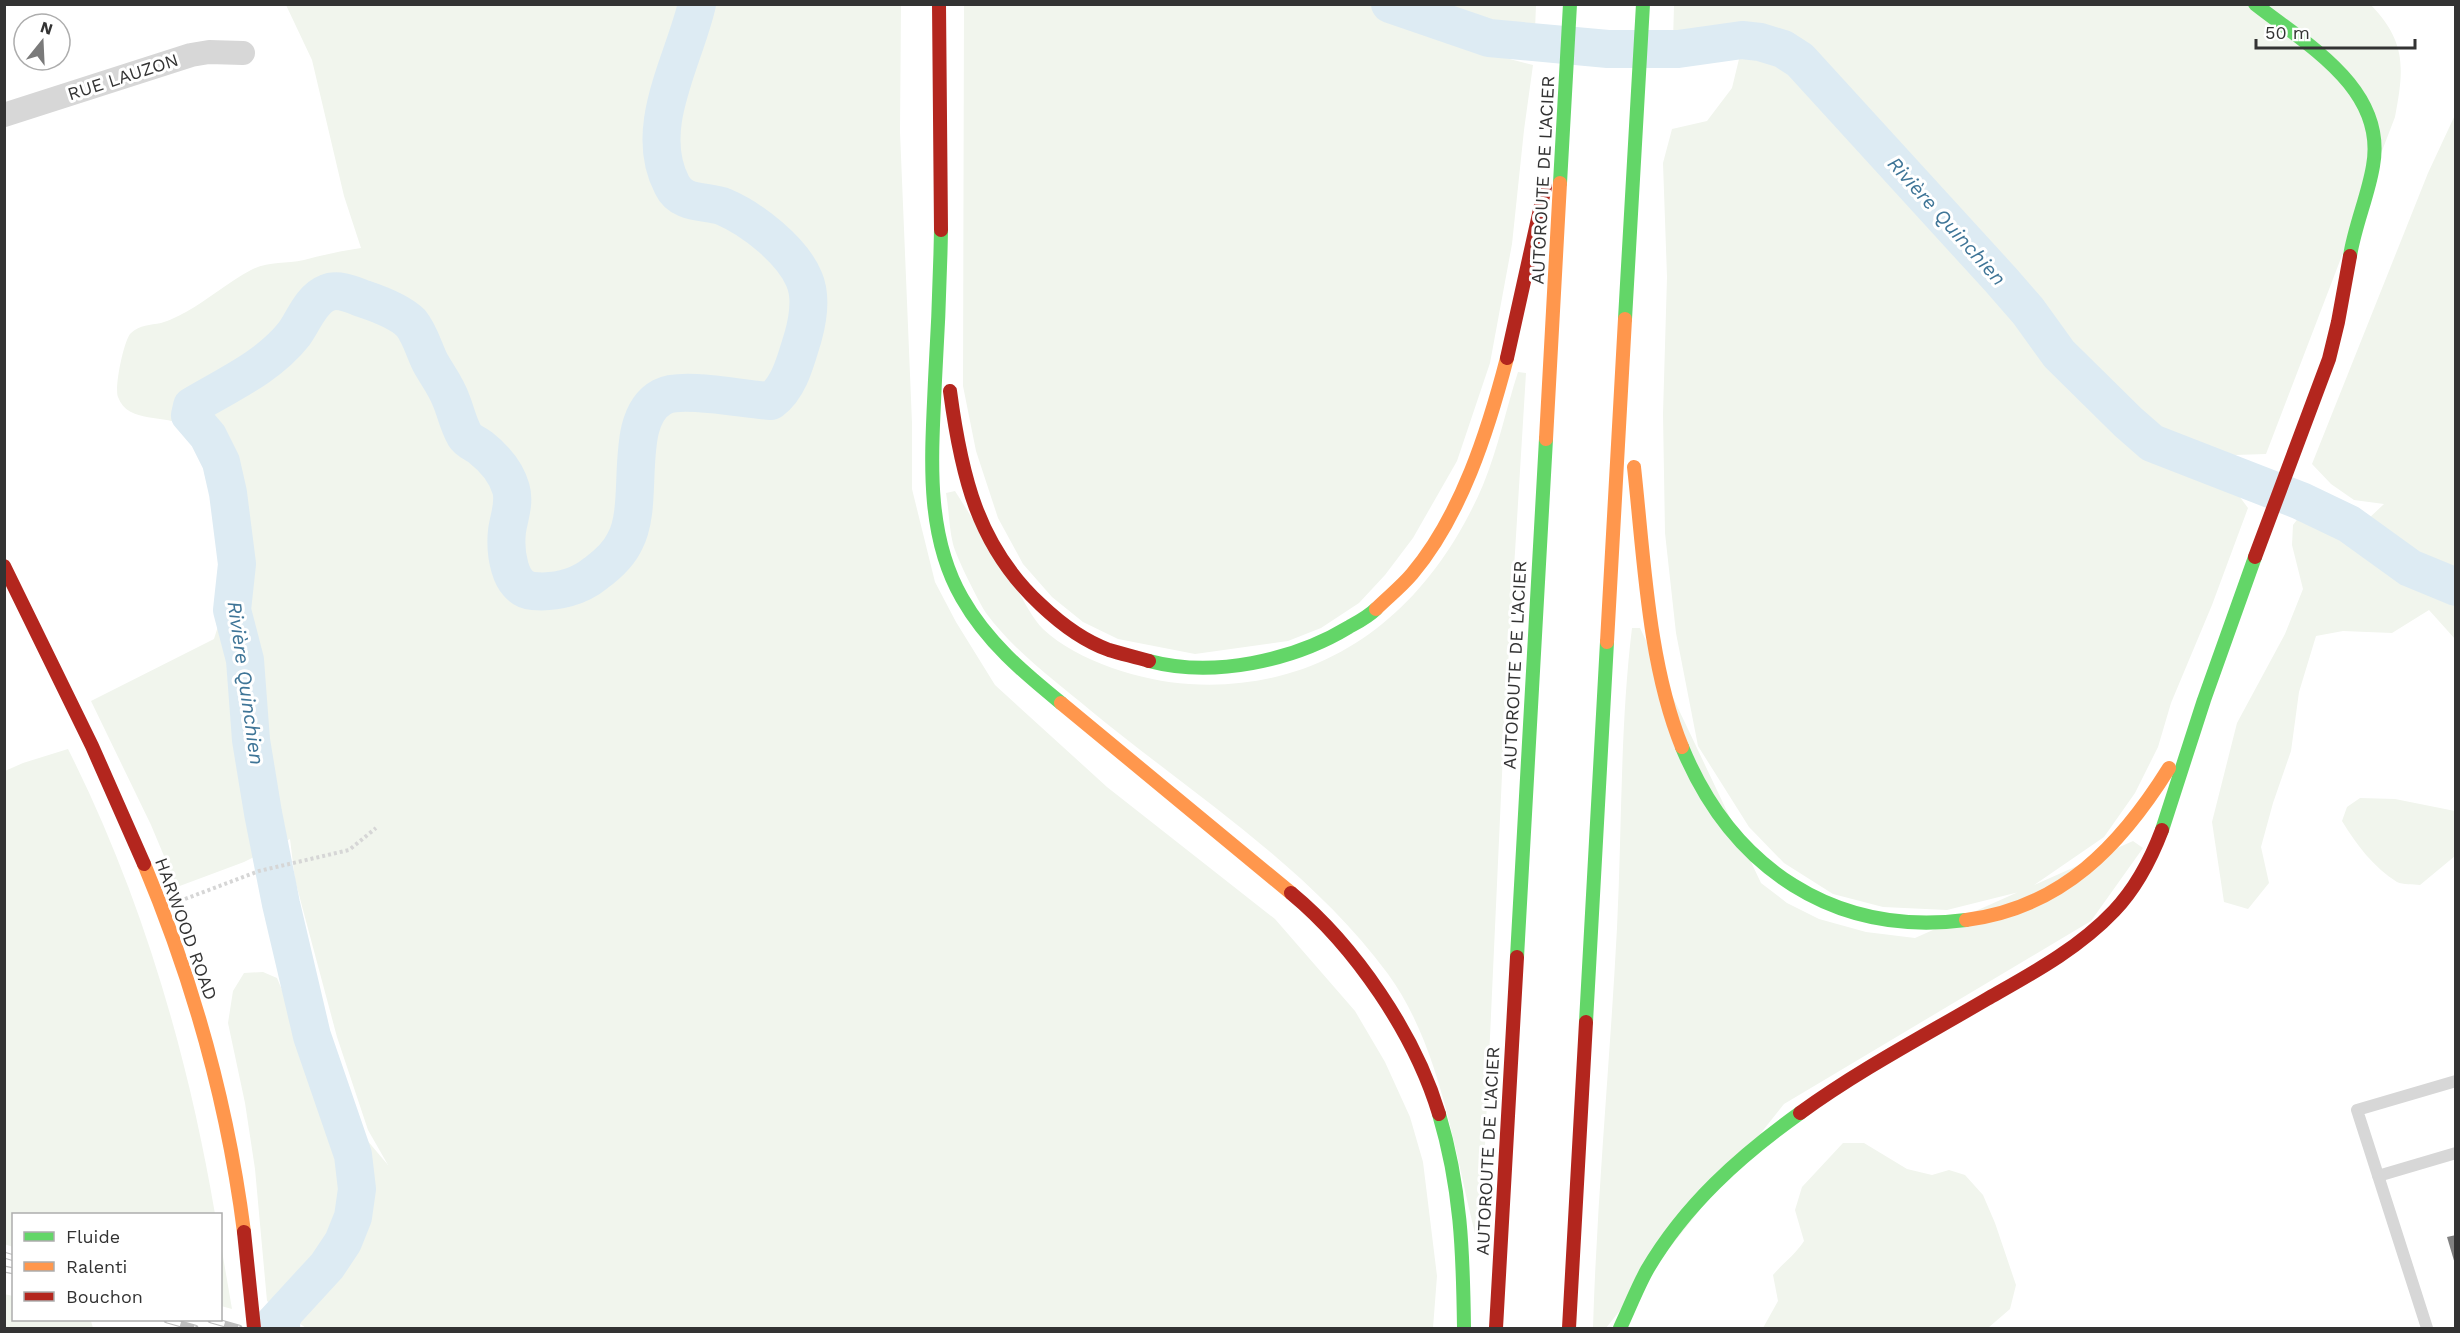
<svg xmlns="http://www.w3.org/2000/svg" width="2460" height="1333" viewBox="0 0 2460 1333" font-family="'Work Sans',sans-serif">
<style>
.green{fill:#f1f5ed}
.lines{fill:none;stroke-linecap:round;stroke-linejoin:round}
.stream{stroke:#ddebf3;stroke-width:6}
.river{stroke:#ddebf3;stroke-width:38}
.building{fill:#818181}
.path{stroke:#d6d6d6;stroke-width:4;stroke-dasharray:3 3;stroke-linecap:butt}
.lane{stroke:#d7d7d7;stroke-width:12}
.street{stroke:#d7d7d7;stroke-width:24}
.fast{stroke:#63d668;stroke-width:14}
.slow{stroke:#ff974d;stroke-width:14}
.jam{stroke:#b3261e;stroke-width:14}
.rail-casing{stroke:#bebebe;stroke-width:7}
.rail{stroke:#fff;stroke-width:4.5;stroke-dasharray:14;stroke-linecap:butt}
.labels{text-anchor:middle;stroke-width:6;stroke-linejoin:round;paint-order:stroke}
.street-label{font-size:18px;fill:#333;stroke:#fff}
.water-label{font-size:20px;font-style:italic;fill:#3f7597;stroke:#fff}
</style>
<rect width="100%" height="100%" fill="#fff"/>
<path class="green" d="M2370,4C2407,42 2404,69 2395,117L2266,454L2235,455L2184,446L2174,470L2225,477L2248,508L2212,605L2171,703L2158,747L2135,793L2104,837L2027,890L1947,910L1883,907L1833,894L1784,863L1749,827L1698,746L1676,633L1665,533L1663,414L1667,277L1663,163L1672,129L1707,121L1732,88L1746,30L1704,34L1673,42L1674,5Z
M286,5H901L900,132L912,423V489L935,582L956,622L995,685L1107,787L1275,919L1355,1011L1385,1062L1410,1117L1423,1162L1437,1276L1433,1328H306L267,1301L255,1169L245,1103L228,1023L233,991L244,973L263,972L277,978L323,1088L388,1165L368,1130L337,1037L295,880L290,839L244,862L177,887L151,825L91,701L214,639C228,599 229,550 217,509C213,497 206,484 204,471C201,454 201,438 186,427C166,413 128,425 118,397C114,388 124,339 131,333C140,325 150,325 161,323C169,321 178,316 186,312C208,300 228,282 251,270C268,261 285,264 304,260C323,255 341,251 361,248L344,196L312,60Z
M964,5H1536L1535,30C1505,35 1457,17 1428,6L1401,28H1408L1467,48L1533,65L1524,130L1512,244L1490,363L1457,461L1413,538L1385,575L1359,603L1321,628L1288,641L1195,654L1118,639L1083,622L1052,597L1023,564L998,518L976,451L963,386Z
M2455,115V639L2429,610L2392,633L2343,631L2316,636L2299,692L2291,751L2273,803L2261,847L2269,883L2248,909L2224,902L2212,822L2237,723L2285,634L2303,589L2292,545L2293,525L2306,508L2324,510L2349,537L2384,504L2354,500L2331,484L2312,464L2428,173Z
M1518,372L1526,373L1504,731L1481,1233H1475C1454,1149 1440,1045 1388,974C1308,866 1192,794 1090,710C1054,680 1014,651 986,613C979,602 956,557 953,544C949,528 949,510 946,493L955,491C976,524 997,558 1018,591C1025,603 1033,619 1043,629C1078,662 1142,681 1189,684C1329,693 1430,609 1483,485C1498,449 1506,409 1518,372Z
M1632,628H1640L1761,883L1787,903L1819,919L1866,932L1915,938L2133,841L2143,848L2091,921L1784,1104L1606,1328H1593C1597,1195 1610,1062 1617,928C1622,829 1620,727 1632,628Z
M68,749C141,894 188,1054 215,1214H14L13,1247L4,1244L5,771L23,763Z
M2360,798L2395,799L2455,811V856L2420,885C2413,884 2403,885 2397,882C2374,868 2356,844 2342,821L2347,807Z
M1843,1143H1864L1907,1169L1932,1175L1949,1170L1965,1175L1983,1195L1995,1223L2016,1285L2010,1309L1988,1328H1763L1778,1301L1773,1275C1783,1263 1795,1255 1804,1241L1795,1210L1802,1187Z
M220,1245H221L232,1309L221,1306Z
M4,1294L13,1296L14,1320H86L91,1321L93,1328H5Z"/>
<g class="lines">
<path class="stream" d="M297,1328L299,1299"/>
<path class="river" d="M1390,4L1489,38L1608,49H1678L1742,40L1760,42L1783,49L1800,60L2001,280L2028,311L2059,354L2128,422L2152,443L2301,501L2349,524L2410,568L2456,587
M270,1328L327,1266L343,1242L353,1217L357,1189L353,1155L312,1036L281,904L263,813L251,740L245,660L232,610L237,564L228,493L221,462L208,436L190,415L192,406C227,385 268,367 294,334C303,322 311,299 327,293C338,288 353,295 364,299C379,304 400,312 411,323C420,334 424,350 430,362C437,375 446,386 451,400C456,412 458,424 465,436C468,441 474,443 480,447C494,458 506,471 511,489C515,503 509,517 507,531C505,550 508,589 533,591C556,593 579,587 596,573C607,565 619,554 625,541C646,503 621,419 662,397C682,386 746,400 771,401C790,387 796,359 803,337C808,319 812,297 804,279C792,250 752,219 724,207C707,200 682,206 672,185C642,128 684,61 697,4"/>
</g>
<path class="building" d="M2456,1235V1264H2455L2447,1237Z"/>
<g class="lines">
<path class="path" d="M185,899L259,871L349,850L376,828"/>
<path class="lane" d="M2378,1176L2456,1153
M2427,1328L2357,1110L2456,1081"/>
<path class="street" d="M4,115L191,55L209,52L243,53"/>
<path class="fast" d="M2255,4C2307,45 2387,89 2373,166C2368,196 2355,225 2350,256
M1560,183L1570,4
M941,230C940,280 938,330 935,380C932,453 924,532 962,598C987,642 1023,672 1061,703
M1625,319L1643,4
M1149,661C1213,678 1293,661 1349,627C1358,622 1368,617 1376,609
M1682,747C1732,868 1834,937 1966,920
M2162,830L2204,700L2255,557
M1517,957L1546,439
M1586,1022L1607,642
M1439,1114C1461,1188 1463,1251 1464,1328
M1620,1328C1629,1309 1637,1288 1647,1270C1685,1205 1740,1156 1800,1113"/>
<path class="slow" d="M1546,439L1560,183
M1634,467C1644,557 1648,664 1682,747
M1376,609C1387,598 1401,587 1412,574C1461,516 1488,431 1507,358
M1607,642L1625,319
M1061,703L1291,893
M144,864C193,981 228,1106 244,1232
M1966,920C2062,908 2121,845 2169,768"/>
<path class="jam" d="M939,4L941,230
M1507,358L1545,187
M950,391C961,474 977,546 1041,605C1060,623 1084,641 1109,650C1122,654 1136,657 1149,661
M2255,557L2329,359L2338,322L2350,256
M4,566L92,746L144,864
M1291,893C1355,946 1415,1034 1439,1114
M1800,1113C1859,1070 1924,1036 1987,999C2031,974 2078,949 2114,911C2136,888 2151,859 2162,830
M244,1232L254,1328
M1496,1328L1517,957
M1569,1328L1586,1022"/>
<defs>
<path id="rail" d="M4,1255L14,1258
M4,1269L14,1271
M167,1320L195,1328
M211,1320L239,1328"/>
</defs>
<use href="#rail" class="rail-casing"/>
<use href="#rail" class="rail"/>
</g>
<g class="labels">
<g class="street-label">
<text transform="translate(123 77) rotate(-18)" y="6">RUE LAUZON</text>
<text transform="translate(1543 180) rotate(-87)" y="6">AUTOROUTE DE L'ACIER</text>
<text transform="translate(1515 665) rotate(-87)" y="6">AUTOROUTE DE L'ACIER</text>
<text transform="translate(186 929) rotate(70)" y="6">HARWOOD ROAD</text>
<text transform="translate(1488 1151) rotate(-87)" y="6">AUTOROUTE DE L'ACIER</text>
</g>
<g class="water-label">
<text transform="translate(1947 221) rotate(48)" y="7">Rivière Quinchien</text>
<text transform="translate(246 683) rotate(82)" y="7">Rivière Quinchien</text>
</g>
</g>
<rect width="2460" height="1333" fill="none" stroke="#333333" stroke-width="12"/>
<rect x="12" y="1213" width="210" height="108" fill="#ffffff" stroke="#adadad" stroke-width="1.5"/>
<rect x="24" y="1232" width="30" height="9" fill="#63d668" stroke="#adadad" stroke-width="1.5"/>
<text x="66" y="1243" font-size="18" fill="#333333">Fluide</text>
<rect x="24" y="1262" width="30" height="9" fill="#ff974d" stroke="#adadad" stroke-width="1.5"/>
<text x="66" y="1273" font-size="18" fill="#333333">Ralenti</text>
<rect x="24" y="1292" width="30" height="9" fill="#b3261e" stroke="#adadad" stroke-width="1.5"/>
<text x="66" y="1303" font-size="18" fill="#333333">Bouchon</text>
<g transform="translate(42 42) rotate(18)"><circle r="28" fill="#ffffff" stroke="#adadad" stroke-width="1.5"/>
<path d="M0-4.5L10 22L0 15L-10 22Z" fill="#7a7a7a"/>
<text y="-9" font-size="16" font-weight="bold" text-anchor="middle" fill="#333333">N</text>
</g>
<path d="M2256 39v9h159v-9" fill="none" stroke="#333333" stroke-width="3"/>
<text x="2265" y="39" font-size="18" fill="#333333" stroke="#ffffff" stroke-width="4.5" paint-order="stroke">50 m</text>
</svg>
